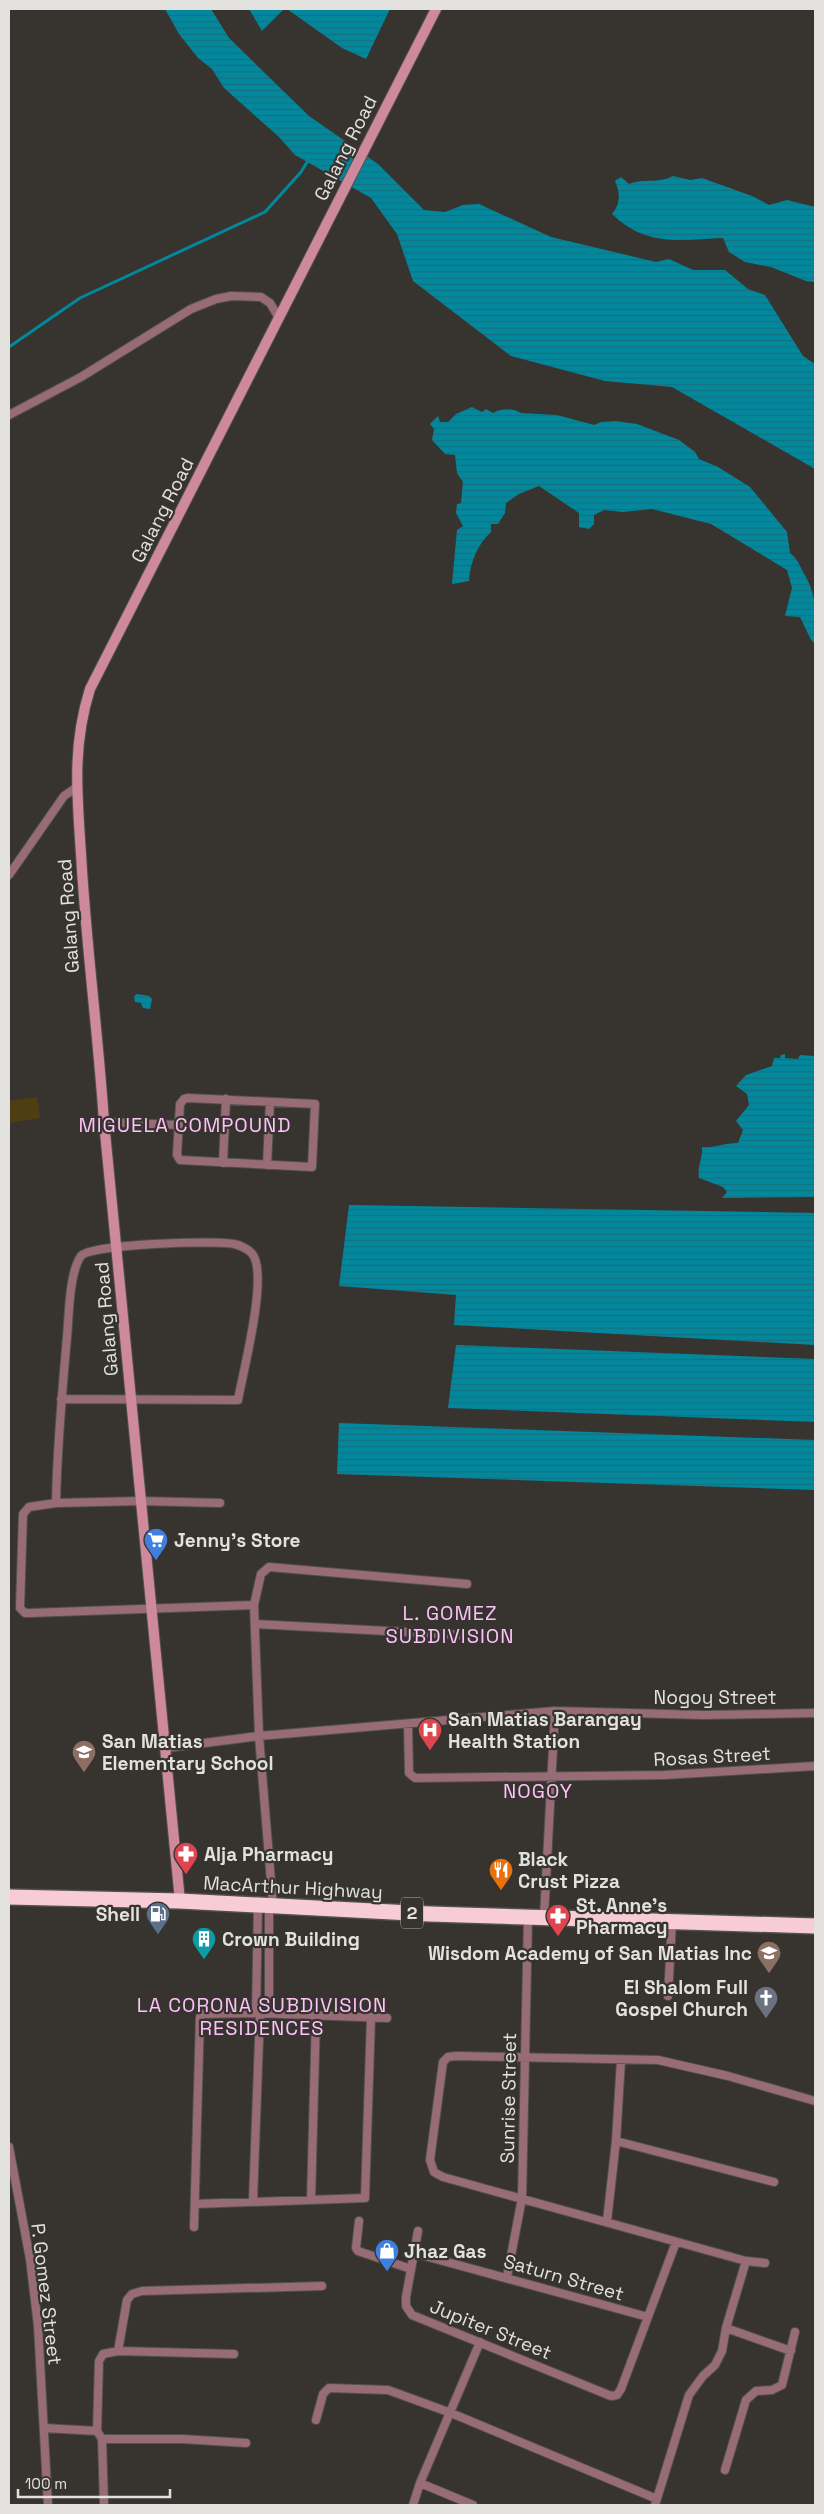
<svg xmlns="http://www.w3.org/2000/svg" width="824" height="2514" viewBox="0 0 824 2514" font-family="'Space Grotesk',sans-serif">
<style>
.pitch{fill:#4f3e14}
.water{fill:url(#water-rules)}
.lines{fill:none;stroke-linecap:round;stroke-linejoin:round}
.stream{stroke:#01889d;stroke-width:3}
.street-casing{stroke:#52504b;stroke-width:10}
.secondary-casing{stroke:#52504b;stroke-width:12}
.highway-casing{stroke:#52504b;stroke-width:18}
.street{stroke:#976c77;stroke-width:8}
.secondary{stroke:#ce8a9c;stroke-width:10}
.highway{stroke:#f7ccd6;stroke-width:15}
.labels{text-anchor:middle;stroke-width:4.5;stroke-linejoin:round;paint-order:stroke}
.shield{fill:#37342f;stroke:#afada9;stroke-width:1}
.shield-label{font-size:18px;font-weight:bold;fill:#e2e1dd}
.street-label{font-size:19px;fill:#e2e1dd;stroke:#37342f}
.poi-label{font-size:19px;font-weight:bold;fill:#e2e1dd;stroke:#37342f;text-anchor:start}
.neighbourhood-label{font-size:20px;letter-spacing:1px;fill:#fec2fb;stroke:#37342f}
</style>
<defs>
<pattern id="water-rules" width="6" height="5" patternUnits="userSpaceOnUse" patternTransform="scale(1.25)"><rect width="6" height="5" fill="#01889d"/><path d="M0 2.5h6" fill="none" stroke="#18707d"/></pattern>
</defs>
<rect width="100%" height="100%" fill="#37342f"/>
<path class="pitch" d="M37,1097L40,1118L9,1123V1101Z"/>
<path class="water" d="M165,9H211L229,38L309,116L378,164L424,210L445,212L463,205L479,204L551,237L656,262L669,259L693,270H725L748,289L765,295L803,356L815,364V469L672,387L605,381L511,356L413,281L397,234L371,198L295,155L279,137L224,88L212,69L198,58L179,34Z
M249,9H284L262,31Z
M287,9H390L366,59L342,48Z
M673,176L690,180L702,178L752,196L769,205L787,200L815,207V282L806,281L771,267L745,262L729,252L723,238C680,240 646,247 612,214C621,203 620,193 615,181L621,177L629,184C645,178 657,184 673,176Z
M472,407L482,412L486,409L493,413C501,408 514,408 521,413L557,415L594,425L601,422L615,421L637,424L679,440L695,452L699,459L718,467L750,487L787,532L790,553C797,558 799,564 803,572C819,598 815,615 815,644L811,640L800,617L785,616L792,588L787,570L711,524L652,509L623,512L604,510L594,515V524L589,529L579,527V513L539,486L519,494L506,503L505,513L498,524H491V532C477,545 470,563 469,581L452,584L457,530L463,526L456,513L457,504L461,503L463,482L457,473L455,455L445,454L432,440L434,429L430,424L438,416L440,422H448L456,414Z
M137,994L149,996L152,999L150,1009L143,1008L141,1003L135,1002L134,996Z
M785,1054V1058L798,1059L800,1055L815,1056V1197L722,1198L727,1192L723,1187L699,1178C697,1166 703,1158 702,1147C716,1148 724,1143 738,1143L743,1130L736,1121L749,1105L747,1094L736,1086L746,1075L772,1066L774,1058H780L781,1055Z
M349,1205L815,1213V1345L454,1325L456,1295L339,1286Z
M456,1345L815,1359V1422L448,1408Z
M339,1423L815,1440V1490L337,1474Z"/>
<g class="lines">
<path class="stream" d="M9,347L80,298L265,212L301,172L309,159"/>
<defs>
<path id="street" d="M9,415L81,377L191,309L216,299L231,296L261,297L270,303L279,318
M9,875L64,796L77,787
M188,1098L315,1104L312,1167L180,1160L177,1155L180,1104L184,1099Z
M104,1122L179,1125
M223,1163L226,1099
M267,1165L270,1102
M56,1503C57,1447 62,1393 67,1337C69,1316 69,1273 81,1256C90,1244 215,1240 234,1244C240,1245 250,1250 253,1255C268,1277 243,1372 238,1400L61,1399
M220,1503L141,1501L56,1503L29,1507L23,1514L20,1608L25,1613H30L254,1605
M255,1624L462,1635
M408,1724L409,1773L415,1778L665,1775L815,1766
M166,1748L259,1736L555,1711L704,1715L815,1713
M273,1906L259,1736L254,1605L261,1574L269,1567L467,1584
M544,1917L555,1711
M668,1996L672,1922
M256,2013L258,1905
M269,2013V1906
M616,2141L774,2182
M9,2147L30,2259L38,2326L48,2505
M311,2200L316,2017
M253,2201L260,2013
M195,2204L365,2198L371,2017
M359,2221L356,2248L358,2251L411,2269
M607,2221L616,2141L621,2060
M194,2227L200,2017L203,2014L256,2013L387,2018
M418,2231L406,2297V2306L412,2315L611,2396L617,2395L621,2389L676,2242
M414,2253L648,2317
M765,2263L746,2261L443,2177L434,2172L430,2160L443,2062L448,2057L456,2056L658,2060L728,2076L815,2101
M507,2277L522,2198L528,1918
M726,2328L791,2351
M118,2351L234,2354
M316,2420L323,2394L329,2388L388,2390L451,2413L657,2499
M44,2428L97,2431
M102,2439H182L246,2443
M725,2470L746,2400L756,2391L772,2390L782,2385L795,2332
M420,2483L473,2505
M104,2505L102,2439L97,2431L99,2361L103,2354L118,2351L127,2300L132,2294L142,2291L322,2286
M413,2505L420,2483L480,2342
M655,2505L689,2395L703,2376L715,2365L722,2351L726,2328L746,2261"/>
<path id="secondary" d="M180,1901L104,1122C98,1032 86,944 81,854C77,794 72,746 90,689L436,9"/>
<path id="highway" d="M9,1897L180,1901L430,1914L815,1926"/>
</defs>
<use href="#street" class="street-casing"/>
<use href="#secondary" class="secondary-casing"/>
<use href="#highway" class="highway-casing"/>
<use href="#street" class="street"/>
<use href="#secondary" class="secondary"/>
<use href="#highway" class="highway"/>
</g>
<defs>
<symbol id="supermarket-pin" viewBox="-11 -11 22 30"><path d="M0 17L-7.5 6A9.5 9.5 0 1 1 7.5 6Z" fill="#3f7fe0" stroke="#37342f"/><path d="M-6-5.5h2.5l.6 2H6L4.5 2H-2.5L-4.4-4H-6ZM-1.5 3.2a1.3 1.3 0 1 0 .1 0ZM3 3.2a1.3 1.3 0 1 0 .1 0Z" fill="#fff"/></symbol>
<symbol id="hospital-pin" viewBox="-11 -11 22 30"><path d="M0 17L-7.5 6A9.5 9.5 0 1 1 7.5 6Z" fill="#e0444e" stroke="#37342f"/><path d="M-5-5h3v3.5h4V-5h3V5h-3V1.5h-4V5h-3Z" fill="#fff"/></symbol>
<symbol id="school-pin" viewBox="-11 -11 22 30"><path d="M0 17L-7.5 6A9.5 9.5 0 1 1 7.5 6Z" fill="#8d6e63" stroke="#37342f"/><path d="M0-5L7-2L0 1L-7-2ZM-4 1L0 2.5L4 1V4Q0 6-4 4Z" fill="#fff"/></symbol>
<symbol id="pharmacy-pin" viewBox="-11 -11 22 30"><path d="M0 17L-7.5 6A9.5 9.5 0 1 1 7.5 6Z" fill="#e0444e" stroke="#37342f"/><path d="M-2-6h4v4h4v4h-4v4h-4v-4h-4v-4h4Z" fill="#fff"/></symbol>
<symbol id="restaurant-pin" viewBox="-11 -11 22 30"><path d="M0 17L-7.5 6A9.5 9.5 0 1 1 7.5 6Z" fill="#e8710a" stroke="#37342f"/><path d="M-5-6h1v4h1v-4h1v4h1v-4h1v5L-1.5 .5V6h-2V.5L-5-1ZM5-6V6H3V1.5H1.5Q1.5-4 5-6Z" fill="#fff"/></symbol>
<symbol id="fuel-pin" viewBox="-11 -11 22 30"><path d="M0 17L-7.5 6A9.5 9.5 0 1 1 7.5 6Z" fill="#5c6f8a" stroke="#37342f"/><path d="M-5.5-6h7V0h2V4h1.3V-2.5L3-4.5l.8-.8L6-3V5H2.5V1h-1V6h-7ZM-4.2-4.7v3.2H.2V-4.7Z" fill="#fff"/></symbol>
<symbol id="building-pin" viewBox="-11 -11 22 30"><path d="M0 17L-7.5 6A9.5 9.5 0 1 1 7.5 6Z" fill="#0f9aa8" stroke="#37342f"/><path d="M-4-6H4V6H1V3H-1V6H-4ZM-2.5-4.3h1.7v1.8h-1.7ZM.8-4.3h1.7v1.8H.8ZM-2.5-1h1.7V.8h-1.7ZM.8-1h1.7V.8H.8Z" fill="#fff"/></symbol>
<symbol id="church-pin" viewBox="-11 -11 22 30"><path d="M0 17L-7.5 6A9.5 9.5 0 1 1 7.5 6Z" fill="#6b7280" stroke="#37342f"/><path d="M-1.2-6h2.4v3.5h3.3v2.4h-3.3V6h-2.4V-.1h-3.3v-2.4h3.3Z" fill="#fff"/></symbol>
<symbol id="shop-pin" viewBox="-11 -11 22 30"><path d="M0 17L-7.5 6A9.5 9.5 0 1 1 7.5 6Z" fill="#3f7fe0" stroke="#37342f"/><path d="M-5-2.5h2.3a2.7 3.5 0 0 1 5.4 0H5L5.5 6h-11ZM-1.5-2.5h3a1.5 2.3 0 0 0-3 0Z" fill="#fff"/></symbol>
</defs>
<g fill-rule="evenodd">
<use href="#supermarket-pin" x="142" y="1526" width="28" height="38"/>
<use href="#hospital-pin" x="416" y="1716" width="28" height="38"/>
<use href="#school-pin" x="70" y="1738" width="28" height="38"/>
<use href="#pharmacy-pin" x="172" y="1840" width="28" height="38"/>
<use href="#restaurant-pin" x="487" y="1856" width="28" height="38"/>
<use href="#fuel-pin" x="144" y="1900" width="28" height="38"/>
<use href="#pharmacy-pin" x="544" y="1902" width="28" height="38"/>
<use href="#building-pin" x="190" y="1925" width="28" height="38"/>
<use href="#school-pin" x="755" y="1939" width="28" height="38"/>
<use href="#church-pin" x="752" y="1984" width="28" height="38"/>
<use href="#shop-pin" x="373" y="2237" width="28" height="38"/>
</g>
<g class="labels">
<rect class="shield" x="401" y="1897.5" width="22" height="31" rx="4"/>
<g class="shield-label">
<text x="412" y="1919">2</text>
</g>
<g class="street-label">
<text transform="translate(345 148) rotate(-63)" y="7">Galang Road</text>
<text transform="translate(162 510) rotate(-63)" y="7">Galang Road</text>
<text transform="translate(68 916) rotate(-94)" y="7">Galang Road</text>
<text transform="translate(106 1319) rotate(-95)" y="7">Galang Road</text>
<text x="715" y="1704">Nogoy Street</text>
<text transform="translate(712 1756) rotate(-3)" y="7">Rosas Street</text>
<text transform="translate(293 1887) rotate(3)" y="7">MacArthur Highway</text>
<text transform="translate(508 2098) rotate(-89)" y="7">Sunrise Street</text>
<text transform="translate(564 2277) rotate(16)" y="7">Saturn Street</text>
<text transform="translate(47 2294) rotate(83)" y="7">P. Gomez Street</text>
<text transform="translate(491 2329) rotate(22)" y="7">Jupiter Street</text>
</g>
<g class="poi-label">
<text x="174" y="1547">Jenny's Store</text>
<text x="448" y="1726">San Matias Barangay<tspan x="448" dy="22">Health Station</tspan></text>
<text x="102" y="1748">San Matias<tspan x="102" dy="22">Elementary School</tspan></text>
<text x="204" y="1861">Alja Pharmacy</text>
<text x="518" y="1866">Black<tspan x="518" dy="22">Crust Pizza</tspan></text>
<text x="576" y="1912">St. Anne's<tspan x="576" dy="22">Pharmacy</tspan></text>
<text x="140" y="1921" text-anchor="end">Shell</text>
<text x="222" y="1946">Crown Building</text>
<text x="752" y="1960" text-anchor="end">Wisdom Academy of San Matias Inc</text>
<text x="748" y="1994" text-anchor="end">El Shalom Full<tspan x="748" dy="22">Gospel Church</tspan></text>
<text x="404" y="2258">Jhaz Gas</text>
</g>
<g class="neighbourhood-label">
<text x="185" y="1132">MIGUELA COMPOUND</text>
<text x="450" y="1620">L. GOMEZ<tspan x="450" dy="23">SUBDIVISION</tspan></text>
<text x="538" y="1798">NOGOY</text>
<text x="262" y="2012">LA CORONA SUBDIVISION<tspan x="262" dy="23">RESIDENCES</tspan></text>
</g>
</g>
<rect width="824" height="2514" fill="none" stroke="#e2e1dd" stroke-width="20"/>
<path d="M18 2489v8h152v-8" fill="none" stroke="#e2e1dd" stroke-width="2.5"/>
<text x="25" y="2489" font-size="15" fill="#e2e1dd" stroke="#37342f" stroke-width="4" paint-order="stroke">100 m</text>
</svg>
